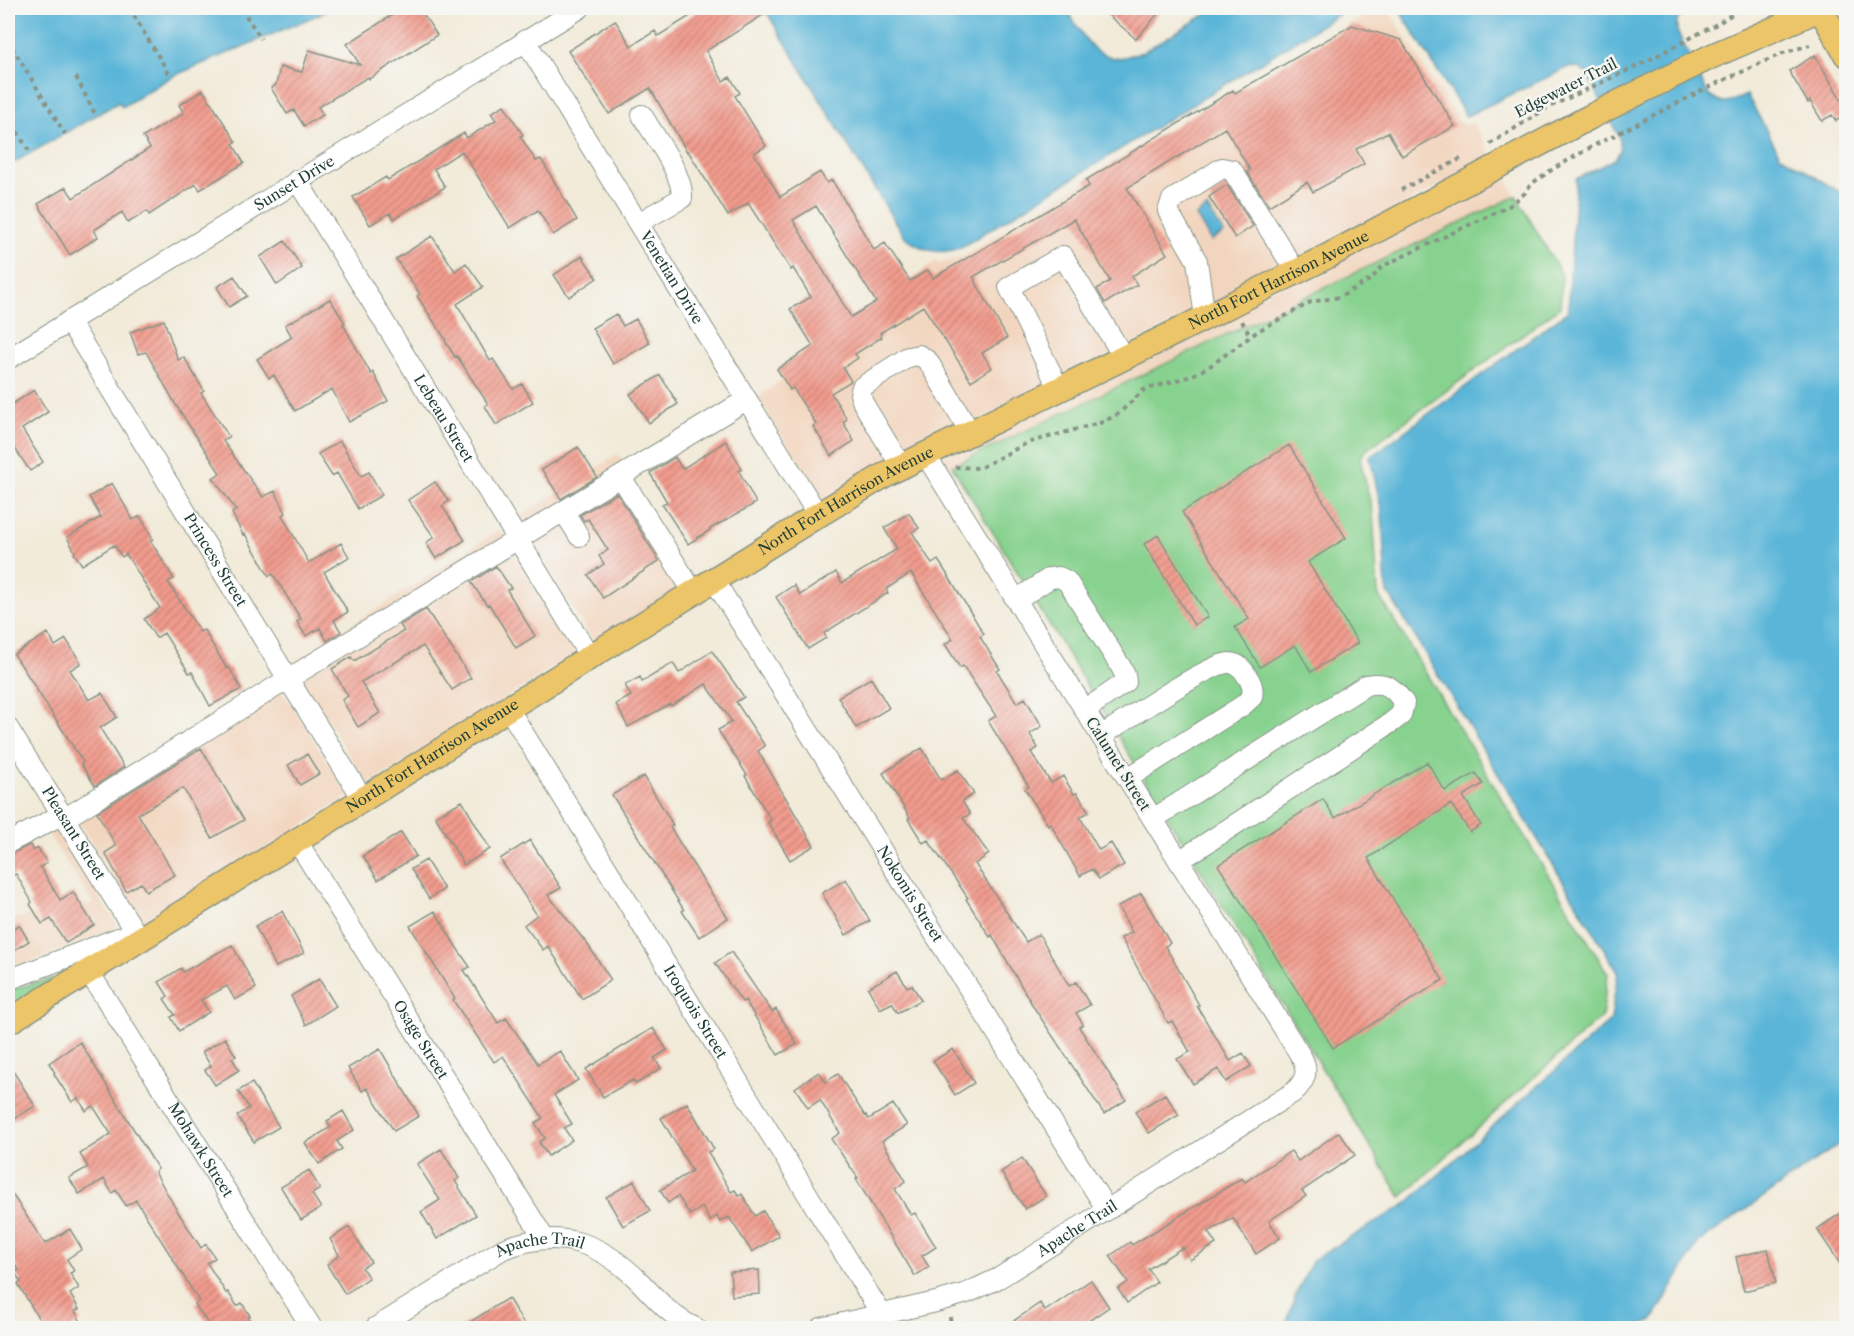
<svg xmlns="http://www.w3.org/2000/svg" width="1854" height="1336" viewBox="0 0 1854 1336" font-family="'Libre Caslon Text',serif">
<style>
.built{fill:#f2d5be}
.green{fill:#87d28f;stroke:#538862;stroke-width:1.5}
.water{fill:#5ab5d8;stroke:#3c7986;stroke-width:1.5}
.building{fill:url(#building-hatch);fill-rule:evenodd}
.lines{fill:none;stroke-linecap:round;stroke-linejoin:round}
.minor-casing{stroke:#889487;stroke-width:22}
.major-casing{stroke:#889487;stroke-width:27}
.path{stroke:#889487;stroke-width:4;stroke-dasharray:4.5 4.5;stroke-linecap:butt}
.minor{stroke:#fff;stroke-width:20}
.major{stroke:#edc569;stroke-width:24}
.labels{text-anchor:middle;stroke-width:5;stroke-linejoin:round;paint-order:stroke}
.street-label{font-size:15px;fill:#1f3d34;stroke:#f6f6f2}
</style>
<defs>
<pattern id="building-hatch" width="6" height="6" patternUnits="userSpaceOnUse" patternTransform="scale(1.5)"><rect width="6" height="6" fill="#f29b8d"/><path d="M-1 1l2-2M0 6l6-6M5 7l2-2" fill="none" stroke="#c38074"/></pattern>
</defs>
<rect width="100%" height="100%" fill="#f6f6f2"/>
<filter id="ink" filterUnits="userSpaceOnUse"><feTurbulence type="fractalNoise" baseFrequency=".0167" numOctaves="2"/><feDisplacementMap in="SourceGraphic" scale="12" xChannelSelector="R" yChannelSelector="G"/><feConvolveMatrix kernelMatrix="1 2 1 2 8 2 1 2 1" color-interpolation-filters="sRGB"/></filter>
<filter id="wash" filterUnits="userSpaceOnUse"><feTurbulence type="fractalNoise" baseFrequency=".008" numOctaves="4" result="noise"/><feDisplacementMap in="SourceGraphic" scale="24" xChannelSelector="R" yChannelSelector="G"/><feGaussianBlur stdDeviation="1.35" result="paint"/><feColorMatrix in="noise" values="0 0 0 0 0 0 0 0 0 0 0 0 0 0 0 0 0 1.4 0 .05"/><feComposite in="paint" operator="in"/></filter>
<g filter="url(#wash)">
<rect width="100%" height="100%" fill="#f2ebda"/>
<path class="built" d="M1378,8H1387L1458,121L1464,125L1473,122L1493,157L1324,247L822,501L758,398L936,261L938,264L965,255L1154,138Z
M1503,174L1516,196L957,464L946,468L940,458Z
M618,454L688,581L594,643L518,518Z
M499,530L575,654L368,785L292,664Z
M273,676L349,796L144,926L70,808Z
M51,820L119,928L8,970V920L93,903L42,825Z"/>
<path class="green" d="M1516,196L1562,275L1560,307L1365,451L1360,458L1373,514L1378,594L1608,974L1602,1016L1401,1197L952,466Z
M59,977L8,1009V990Z"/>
<path class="water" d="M8,8H334L171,77L122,107L119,102L8,166Z
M764,8H1065L1084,37L1096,51L1113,58H1121L1143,52L1216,8H1349L960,248C939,256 919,250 903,235Z
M1398,8H1692L1684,11L1677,21V31L1709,96C1725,106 1730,102 1747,95L1780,155L1846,196V1139L1698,1243L1653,1320L1635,1328H1285L1296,1294L1313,1260L1406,1204L1611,1020L1618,972L1386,589L1382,512L1370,457L1568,311L1576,179L1615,159L1620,151V139L1587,74L1579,68L1569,67L1466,116Z
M1207,208L1224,233L1211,241L1196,216Z"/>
<g id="blocks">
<path class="building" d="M387,8H419L437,35L369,79L368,77L318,107L323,115L304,126L294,110L287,114L271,88L276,85L280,67L302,72L309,50L360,65L347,44L392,15Z
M703,8H774L706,51L723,81L730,77L740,93L735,96L766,146L754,153L780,197L820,172L827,183L832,180L874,250L885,243L910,281L928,270L933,278L1089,186L1086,180L1233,90L1235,93L1352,25L1401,40L1455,126L1402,156L1388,132L1356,149L1364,164L1313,192L1307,182L1269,206L1247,172L1250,170L1225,128L1127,188L1167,254L1132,276L1137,285L1105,303L1097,289L1110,281L1074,219L973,277L1007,338L982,353L992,368L971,381L923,306L880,333L882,337L855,354L858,358L843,368L851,381L831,393L847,419L843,422L854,441L831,456L813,426L816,424L793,388L790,390L777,369L813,346L790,309L811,297L793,268L791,270L748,203L728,216L688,151L687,152L650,88L609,114L568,51L615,20L631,46L655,31L658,36ZM816,206L876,302L851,317L793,220Z
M1100,8H1163L1136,39Z
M1815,55L1846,108V115L1836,121L1832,115L1822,121L1810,101L1808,103L1789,71Z
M203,90L236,142L233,144L244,163L200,190L196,184L149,215L147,211L128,223L122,212L94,230L98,237L70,255L38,204L66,187L73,198L150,148L143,137L184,113L179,105Z
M504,105L523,135L520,136L536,161L541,159L577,220L553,235L538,210L510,228L462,151L434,169L445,187L394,219L390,213L370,225L353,197L386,177L388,180L464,133L467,138L496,120L491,113Z
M1227,185L1253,226L1235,238L1209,197Z
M432,236L455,271L466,263L483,287L457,304L490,361L493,359L513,389L522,384L533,402L496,425L485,406L488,404L457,356L455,357L445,341L446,340L417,296L420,294L396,259Z
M285,241L302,268L277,285L260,257Z
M582,256L597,278L569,297L554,275Z
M234,276L247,296L229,307L217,287Z
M330,299L345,323L343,324L371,374L373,372L388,401L349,422L332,389L295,411L274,375L269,378L257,359L292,337L285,325Z
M616,314L623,326L636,319L650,343L613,364L592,328Z
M164,320L178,360L184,357L204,391L201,393L229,437L223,441L263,497L275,491L286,513L282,515L309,563L341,543L349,557L324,572L348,612L334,620L341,632L327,641L320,628L306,636L297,622L301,619L273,574L269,576L245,534L243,535L232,513L236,510L213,478L220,473L176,405L146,352L138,354L130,332Z
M660,375L678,404L649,423L630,394Z
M34,390L48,412L22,429L43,462L30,471L8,438V407Z
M340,441L361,476L369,472L382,495L358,509L337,473L332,476L318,454Z
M726,441L742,469L739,471L756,503L710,529V530L688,544L662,504L667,502L650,473L675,457L682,469Z
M1289,445L1346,538L1308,562L1358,643L1311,672L1295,645L1260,667L1235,627L1249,619L1182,512Z
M578,447L597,477L561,499L542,470Z
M435,482L449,501L442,506L465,540L436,559L426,543L434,537L408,500Z
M112,483L133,520L140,516L153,539L150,540L174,579L168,582L200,632L204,630L227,669L229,667L241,689L210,706L192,672L189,673L164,633L156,638L144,619L160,608L126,554L122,557L114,545L82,565L74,553L75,552L67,537L101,517L89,497Z
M617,493L659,561L603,598L588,575L604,564L599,556L608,550L588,519L584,521L580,515Z
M909,513L919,528L912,532L932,564L938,560L947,574L984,634L980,637L1000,669L997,671L1017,703L1025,698L1042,726L1030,734L1038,748L1031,752L1051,783L1063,776L1074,794L1077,793L1089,812L1080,817L1099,850L1111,843L1124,865L1099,879L1092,869L1080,876L1050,823L1048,825L1025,789L1029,787L988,721L996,716L963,666L960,668L945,644L953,639L911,573L886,589L888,593L824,633L826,638L808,649L776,597L794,585L800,595L836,572L842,583L897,549L884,528Z
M1158,535L1208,617L1194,625L1144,544Z
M496,566L511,588L507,590L535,636L516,648L489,604L487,605L471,582Z
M426,609L471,678L452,690L423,646L361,682L380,713L358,727L342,700L348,696L332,669L351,657L354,661L404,631L400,625Z
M48,633L55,646L66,639L81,663L70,670L89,700L102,693L117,717L100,728L124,767L95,786L81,764L83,762L14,654Z
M712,651L744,697L736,702L765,746L758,751L814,846L790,860L768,822L771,820L745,776L747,775L718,730L732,722L706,684L671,706L670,704L628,727L616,704L631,696L625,685L640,677L642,682L673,663L679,673Z
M871,678L889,708L856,728L838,697Z
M201,748L244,820L212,838L183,788L138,814L175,875L146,891L141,883L126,891L105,853L116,846L97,812Z
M922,748L941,780L958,770L974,794L962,801L970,814L963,818L989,854L975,864L1026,942L1039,934L1069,986L1076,982L1090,1005L1076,1013L1083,1024L1079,1027L1126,1100L1104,1114L1033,1006L992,935L990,937L966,899L968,898L928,840L923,843L908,819L910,818L883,773Z
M307,754L319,774L300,785L288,765Z
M1427,762L1445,791L1476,773L1483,784L1463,796L1481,825L1470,832L1451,804L1368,858L1443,980L1333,1048L1218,865L1323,799L1335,818Z
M644,776L673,825L670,827L702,879L728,918L699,937L682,911L684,910L612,795Z
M462,801L490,849L464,865L435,816Z
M401,832L416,856L378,880L363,856Z
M530,840L561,888L548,895L588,945L611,980L582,999L548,946L543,950L524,925L537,915L500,859Z
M30,845L33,851L38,848L47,863L40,867L60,900L73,892L94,925L66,943L51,919L42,924L30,904L32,902L16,874L8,878V855Z
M426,860L444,889L429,899L411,869Z
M846,879L870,921L846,935L822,893Z
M1141,893L1170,943L1165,946L1199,1005L1197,1006L1230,1061L1243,1053L1251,1066L1226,1082L1218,1069L1193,1084L1177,1059L1190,1052L1172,1021L1168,1023L1121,938L1132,932L1118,907Z
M282,911L304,953L276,967L255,926Z
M435,911L455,945L470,967L464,970L498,1023L506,1018L538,1064L560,1051L578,1080L554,1095L572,1124L564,1128L572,1140L548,1156L539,1142L545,1138L535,1123L543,1118L503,1056L494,1062L453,1000L455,999L410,926Z
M19,925L29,941L8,954V932Z
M232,945L256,988L235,1000L227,986L201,1000L209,1012L179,1031L171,1017L175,1015L164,999L168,996L159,982L181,968L183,972Z
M731,952L772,1012L776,1009L797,1044L778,1055L745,1000L742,1002L715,963Z
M897,971L907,987L912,985L921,1000L898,1013L892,1003L880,1009L868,988Z
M319,979L336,1006L306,1025L291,996Z
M653,1028L667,1050L654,1058L661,1068L636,1084L633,1080L603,1097L586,1069Z
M225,1038L236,1056L232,1058L239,1070L215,1085L205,1070L211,1066L202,1052Z
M80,1042L158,1169L155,1172L176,1209L201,1248L206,1244L215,1258L207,1263L226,1293L228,1292L237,1306L242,1303L250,1316L248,1317L255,1329H211L195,1304L199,1301L136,1200L126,1206L116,1190L112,1193L104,1179L79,1194L69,1178L88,1167L80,1154L111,1134L93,1106L86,1111L78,1098L72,1102L54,1074L55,1073L49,1063Z
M380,1049L419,1116L394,1131L367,1088L362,1091L348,1068Z
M953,1049L974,1083L955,1095L933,1061Z
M8,1063L35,1106L8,1123Z
M819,1072L826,1082L838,1074L865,1116L866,1115L869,1119L893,1104L907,1125L882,1141L906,1181L895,1189L911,1215L915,1213L936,1247L922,1256L929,1267L915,1276L856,1179L858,1178L831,1139L840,1133L820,1100L808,1108L795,1088Z
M252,1083L279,1127L254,1142L237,1116L249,1108L238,1091Z
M1165,1094L1179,1115L1149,1133L1135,1112Z
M687,1103L714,1149L708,1152L731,1192L735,1190L739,1196L742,1194L755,1216L763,1211L779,1236L752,1252L729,1217L720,1222L717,1216L710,1221L702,1207L690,1215L678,1196L668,1203L660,1190L692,1171L661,1118Z
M343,1111L354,1130L337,1141L342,1149L319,1164L305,1143L331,1127L327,1121Z
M1339,1132L1355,1155L1302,1191L1306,1196L1269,1221L1280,1238L1256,1254L1233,1218L1208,1232L1216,1244L1190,1260L1183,1247L1148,1269L1157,1282L1127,1303L1118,1289L1128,1282L1110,1256L1130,1242L1132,1245L1242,1178L1245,1182L1291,1151L1298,1161Z
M441,1149L459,1178L455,1181L476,1215L437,1239L421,1212L440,1200L417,1164Z
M1022,1158L1046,1196L1025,1209L1001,1172Z
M309,1170L320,1189L312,1194L321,1208L301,1220L281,1187Z
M634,1181L650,1211L623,1226L606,1197Z
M8,1188L45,1244L70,1229L82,1249L67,1259L74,1271L70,1273L79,1288L70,1294L79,1309L75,1311L81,1322L70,1329H45L18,1284L21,1282L15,1273L19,1270L8,1254Z
M1846,1210V1273L1817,1229Z
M349,1227L371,1262L362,1268L369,1278L345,1294L327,1265L339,1255L330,1239Z
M1768,1249L1776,1283L1744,1291L1736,1257Z
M759,1270L760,1294L732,1296L730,1272Z
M1091,1280L1109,1307L1077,1329H1002L1040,1303L1045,1311Z
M508,1298L527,1329H459Z"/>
</g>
</g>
<g filter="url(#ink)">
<use href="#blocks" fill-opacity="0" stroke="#889487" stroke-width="1.5"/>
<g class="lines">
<defs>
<g id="minor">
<path id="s1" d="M525,40L818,515"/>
<path id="s2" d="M297,180L590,657"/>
<path d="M638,223L682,198C684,175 654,136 642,115"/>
<path d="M1205,317L1197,261L1168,211L1172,200L1222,168L1232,170L1296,272"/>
<path id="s3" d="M69,321L288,679L363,799"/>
<path id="s4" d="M8,359L580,8"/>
<path d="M1059,389L1009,287L1063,256L1124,358"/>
<path d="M901,466L863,403L860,394L862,387L908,357L919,355L928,361L970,432"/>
<path d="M621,477L694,593"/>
<path d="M564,512L579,536"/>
<path id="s5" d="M714,580L1107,1210"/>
<path d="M1016,600L1050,578L1059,577L1067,581L1121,667L1125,675L1126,682L1085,710"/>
<path id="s6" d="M508,708L882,1315"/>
<path id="s7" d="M8,728L140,940"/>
<path d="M1101,736C1121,723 1212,662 1229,663C1238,663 1243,669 1247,676C1252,683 1254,689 1252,697L1242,706L1128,778"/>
<path d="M64,819L288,679L746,400"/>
<path d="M1153,819L1366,685C1386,681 1393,687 1404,703L1401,715L1392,722L1179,861"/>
<path id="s8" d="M297,841L544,1238"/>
<path d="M8,843L61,815"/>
<path id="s9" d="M89,972L312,1328"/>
<path d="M8,980L118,938L140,940"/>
<path id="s10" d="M375,1328L503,1249C560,1227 601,1242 642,1284C658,1301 674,1319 696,1328"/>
<path id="s11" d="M821,1328L936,1302L967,1293L999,1278L1294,1092C1305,1081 1309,1072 1302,1058L925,454"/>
</g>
<g id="major">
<path d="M1820,8L1846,54"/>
<path id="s12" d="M8,1022L590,657L818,515L888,473L1166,337L1328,256L1590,117L1710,57L1822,8"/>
</g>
</defs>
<use href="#minor" class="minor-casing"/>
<use href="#major" class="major-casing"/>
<path class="path" d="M129,8L171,77
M241,8L261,39
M12,47L65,134
M76,77L96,116
M8,116L30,153
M1490,144L1547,108L1645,62L1715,25L1742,8
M1401,190L1462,158
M1242,321L1250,336
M955,467L980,468L1027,443L1103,422L1118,414L1144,390L1191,376L1210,366L1258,331L1311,302L1340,297L1371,279L1381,268L1387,264L1509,206L1525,193L1531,184L1553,169L1595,145L1711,86L1783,53L1810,45
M950,1317L951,1328"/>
<use href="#minor" class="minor"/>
<use href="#major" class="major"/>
</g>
</g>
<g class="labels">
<g class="street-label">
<text transform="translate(1566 88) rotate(-27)" y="5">Edgewater Trail</text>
<text dy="5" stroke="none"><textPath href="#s4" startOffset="336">Sunset Drive</textPath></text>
<text dy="5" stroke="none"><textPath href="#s1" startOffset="279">Venetian Drive</textPath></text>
<text dy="5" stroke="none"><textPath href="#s12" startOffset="1473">North Fort Harrison Avenue</textPath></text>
<text dy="5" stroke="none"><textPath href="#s2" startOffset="280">Lebeau Street</textPath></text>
<text dy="5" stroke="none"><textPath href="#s12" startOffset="987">North Fort Harrison Avenue</textPath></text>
<text dy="5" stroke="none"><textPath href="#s3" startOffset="280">Princess Street</textPath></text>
<text dy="5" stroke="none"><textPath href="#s12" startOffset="501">North Fort Harrison Avenue</textPath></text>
<text transform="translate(1118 764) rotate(58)" y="5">Calumet Street</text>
<text dy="5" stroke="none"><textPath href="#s7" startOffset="124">Pleasant Street</textPath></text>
<text dy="5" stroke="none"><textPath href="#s5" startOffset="370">Nokomis Street</textPath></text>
<text dy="5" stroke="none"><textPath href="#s6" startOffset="357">Iroquois Street</textPath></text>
<text dy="5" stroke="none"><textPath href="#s8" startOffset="234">Osage Street</textPath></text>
<text dy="5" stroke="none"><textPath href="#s9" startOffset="210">Mohawk Street</textPath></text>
<text dy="5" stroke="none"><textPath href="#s11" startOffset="278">Apache Trail</textPath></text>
<text dy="5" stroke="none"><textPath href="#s10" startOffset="188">Apache Trail</textPath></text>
</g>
</g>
<rect width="1854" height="1336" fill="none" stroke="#f6f6f2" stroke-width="30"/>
</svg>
